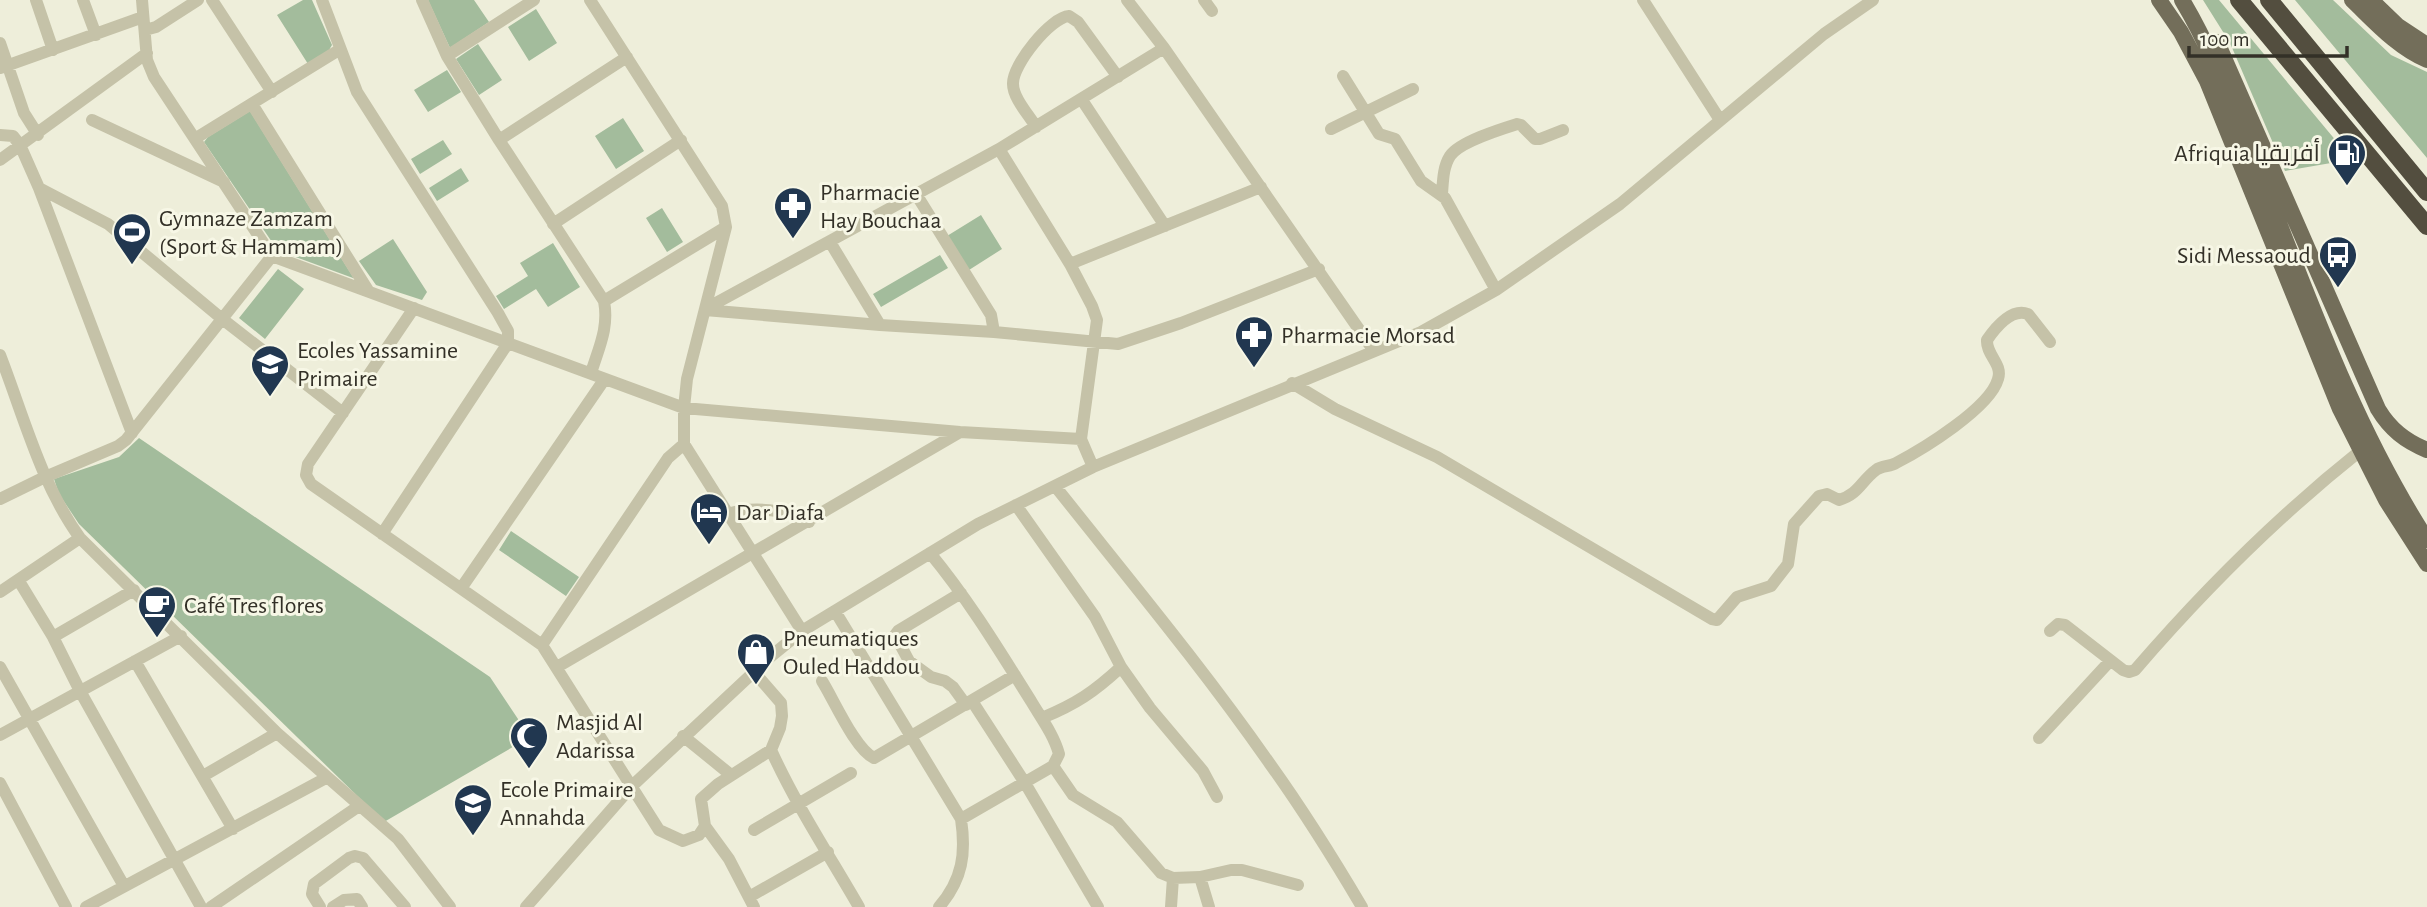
<svg xmlns="http://www.w3.org/2000/svg" width="2427" height="907" viewBox="0 0 2427 907" font-family="'Alegreya Sans',Cairo,sans-serif">
<style>
.green{fill:#a3bc9c}
.lines{fill:none;stroke-linecap:round;stroke-linejoin:round}
.minor{stroke:#c5c2a8;stroke-width:12}
.major{stroke:#736e5a;stroke-width:16}
.highway{stroke:#534e3f;stroke-width:18}
.labels{text-anchor:middle;stroke-width:6;stroke-linejoin:round;paint-order:stroke}
.poi-label{font-size:24px;fill:#333027;stroke:#f7f7e6;text-anchor:start}
</style>
<rect width="100%" height="100%" fill="#eeeeda"/>
<path class="green" d="M303,0H312L332,45L329,50L308,64L277,15Z
M428,0H474L489,22L450,48Z
M2203,0H2219L2337,142L2331,163L2285,171L2230,43Z
M2295,0H2333L2391,55L2427,72V158Z
M536,9L557,43L529,61L508,27Z
M478,44L502,80L479,95L456,59Z
M447,70L461,92L428,112L414,90Z
M250,111L353,277V278L282,252L276,248L204,142L208,137Z
M623,118L644,151L616,169L595,136Z
M443,140L452,154L420,174L411,159Z
M461,168L469,181L437,201L429,188Z
M662,208L683,242L667,252L646,218Z
M981,215L1002,249L969,270L947,236Z
M393,239L427,292L422,300L376,285L359,261Z
M553,243L580,287L548,307L536,289L504,309L496,296L528,276L520,263Z
M940,255L948,268L881,307L873,294Z
M278,269L304,289L265,339L239,318Z
M139,438L490,677L530,737L384,822L79,524L59,494L54,479L119,457Z
M511,531L579,577L566,596L499,550Z"/>
<g class="lines">
<path class="minor" d="M36,0L53,50
M83,0L96,35
M142,0L147,60L154,77L272,256L684,408L960,432L1081,439
M212,0L272,92
M322,0L357,92L498,313L508,331V343L382,534
M422,0L447,56L499,140L604,301C609,328 599,347 591,373
M590,0L722,206L726,227L687,379L684,408V444L802,631
M1127,0L1164,48L1374,351
M1204,0L1212,11
M1643,0L1720,120
M145,30L156,27L198,0
M0,43L24,113L38,135
M447,56L534,0
M0,68L143,17
M1343,76L1379,134L1395,139L1421,181L1445,198L1496,290
M1082,100L1165,226
M252,104L369,292
M92,120L224,182
M1036,127C1029,115 1013,98 1013,84C1012,65 1051,17 1069,16L1078,22L1118,77
M1331,129L1413,89
M0,135L13,136L20,145L39,188L132,433
M196,138L339,50
M499,140L627,57
M999,149L1070,264L1092,306L1097,320L1081,439L1093,467
M0,160L147,53
M39,188L108,224L221,318L343,413
M916,194L991,315L994,332
M1442,194C1443,181 1443,167 1450,156C1459,142 1501,129 1517,124L1521,125L1535,139H1540L1563,130
M553,224L681,140
M830,242L880,325
M1070,264L1261,187
M604,301L726,227
M414,308L308,464L306,475L311,484L542,645L659,830L683,841L699,835L705,826L701,799L718,784L771,750L780,728L782,716L781,703L754,672
M705,309L999,149L1164,48
M705,310L880,325L994,332L1118,344L1181,323L1319,269
M0,355C24,417 41,484 80,538L277,733L398,839L450,907
M1292,383L1335,409L1437,457L1712,619L1717,620L1737,597L1771,586L1788,564L1794,524L1819,496L1827,494L1839,500C1859,494 1861,481 1876,470C1882,465 1890,467 1896,463C1923,449 1990,408 1998,379C2003,364 1986,355 1987,340C1996,327 2012,308 2028,314L2050,342
M1055,486C1128,578 1203,668 1270,764C1303,810 1333,858 1362,907
M0,499L45,477L118,446L126,440L272,256
M1016,505L1095,617L1121,667L1150,708L1203,771L1217,797
M728,514C751,506 788,509 809,522
M930,553C968,599 999,650 1031,701C1041,718 1054,735 1059,754L1053,766L961,819
M19,581L53,637L80,691L201,907
M462,587L604,380
M0,592L80,538
M961,593L898,631L895,635L909,661L931,677L945,681L953,687L966,705
M835,611L961,819C966,853 963,879 939,907
M2050,631L2058,624L2065,625L2123,670L2129,672L2135,670C2204,590 2277,517 2360,451
M53,637L134,590
M542,645L668,458L684,444
M135,661L233,829
M0,667L124,886
M557,667L960,432
M822,681C834,700 855,749 874,758L1015,675
M972,701L1025,783L1098,907
M1042,718C1076,704 1094,692 1121,667
M0,735L181,636
M683,736L731,775
M2039,738L2110,661
M771,750C796,805 829,855 859,907
M1053,766L1073,795L1117,822L1161,873L1173,878L1200,877L1231,870H1242L1298,885
M203,776L277,733
M0,783L66,907
M705,826L729,859L754,907
M754,830L851,773
M1200,877L1209,907
M749,897L828,852
M86,907L326,778
M211,907L359,806
M320,907L312,894L314,884L349,858L355,856L363,858L405,907
M333,907L344,900L357,899L362,907
M526,907L632,786L770,657L802,631L978,524L1093,467L1421,332L1496,290L1620,204L1824,34L1873,0
M1171,907L1173,878"/>
<path class="major" d="M2159,0L2181,32L2207,81L2340,409L2386,500L2427,564
M2182,0C2214,53 2234,112 2258,169C2308,296 2353,425 2427,540
M2352,0C2375,22 2397,47 2427,60
M2371,0L2398,26L2427,45
M2217,42L2378,409C2390,429 2405,441 2427,450"/>
<path class="highway" d="M2239,0L2427,226
M2269,0L2427,192"/>
</g>
<defs>
<symbol id="fuel-pin" viewBox="-11 -11 22 30"><path d="M0 17L-7.5 6A9.5 9.5 0 1 1 7.5 6Z" fill="#213750" stroke="#f7f7e6"/><path d="M-5.5-6h7V0h2V4h1.3V-2.5L3-4.5l.8-.8L6-3V5H2.5V1h-1V6h-7ZM-4.2-4.7v3.2H.2V-4.7Z" fill="#fff"/></symbol>
<symbol id="pharmacy-pin" viewBox="-11 -11 22 30"><path d="M0 17L-7.5 6A9.5 9.5 0 1 1 7.5 6Z" fill="#213750" stroke="#f7f7e6"/><path d="M-2-6h4v4h4v4h-4v4h-4v-4h-4v-4h4Z" fill="#fff"/></symbol>
<symbol id="stadium-pin" viewBox="-11 -11 22 30"><path d="M0 17L-7.5 6A9.5 9.5 0 1 1 7.5 6Z" fill="#213750" stroke="#f7f7e6"/><path d="M0-5a6.5 5 0 1 0 0 10a6.5 5 0 1 0 0-10ZM-3.5-1.8h7v3.6h-7Z" fill="#fff"/></symbol>
<symbol id="bus-pin" viewBox="-11 -11 22 30"><path d="M0 17L-7.5 6A9.5 9.5 0 1 1 7.5 6Z" fill="#213750" stroke="#f7f7e6"/><path d="M-5-6H5V4H4V6H2V4H-2V6H-4V4H-5ZM-3.5-4V0h7V-4ZM-3.5 1.2v1.5H-2V1.2ZM2 1.2v1.5H3.5V1.2Z" fill="#fff"/></symbol>
<symbol id="school-pin" viewBox="-11 -11 22 30"><path d="M0 17L-7.5 6A9.5 9.5 0 1 1 7.5 6Z" fill="#213750" stroke="#f7f7e6"/><path d="M0-5L7-2L0 1L-7-2ZM-4 1L0 2.5L4 1V4Q0 6-4 4Z" fill="#fff"/></symbol>
<symbol id="hotel-pin" viewBox="-11 -11 22 30"><path d="M0 17L-7.5 6A9.5 9.5 0 1 1 7.5 6Z" fill="#213750" stroke="#f7f7e6"/><path d="M-6-4.5h1.5V1H6V5H4.5V3h-9V5H-6ZM-4 0a1.8 1.8 0 1 1 3.6 0ZM.5 0V-2.5h3Q6-2.5 6 0Z" fill="#fff"/></symbol>
<symbol id="cafe-pin" viewBox="-11 -11 22 30"><path d="M0 17L-7.5 6A9.5 9.5 0 1 1 7.5 6Z" fill="#213750" stroke="#f7f7e6"/><path d="M-5.5-4.5H6V0H3Q3 3.5 0 3.5H-2.5Q-5.5 3.5-5.5 0ZM3-3.2v2h1.7v-2ZM-6 4.5H4V6H-6Z" fill="#fff"/></symbol>
<symbol id="shop-pin" viewBox="-11 -11 22 30"><path d="M0 17L-7.5 6A9.5 9.5 0 1 1 7.5 6Z" fill="#213750" stroke="#f7f7e6"/><path d="M-5-2.5h2.3a2.7 3.5 0 0 1 5.4 0H5L5.5 6h-11ZM-1.5-2.5h3a1.5 2.3 0 0 0-3 0Z" fill="#fff"/></symbol>
<symbol id="mosque-pin" viewBox="-11 -11 22 30"><path d="M0 17L-7.5 6A9.5 9.5 0 1 1 7.5 6Z" fill="#213750" stroke="#f7f7e6"/><path d="M3.5-4.9A6 6 0 1 0 3.5 4.9A5 5 0 1 1 3.5-4.9Z" fill="#fff"/></symbol>
</defs>
<g fill-rule="evenodd">
<use href="#fuel-pin" x="2325" y="131" width="44" height="60"/>
<use href="#pharmacy-pin" x="771" y="184" width="44" height="60"/>
<use href="#stadium-pin" x="110" y="210" width="44" height="60"/>
<use href="#bus-pin" x="2316" y="233" width="44" height="60"/>
<use href="#pharmacy-pin" x="1232" y="313" width="44" height="60"/>
<use href="#school-pin" x="248" y="342" width="44" height="60"/>
<use href="#hotel-pin" x="687" y="490" width="44" height="60"/>
<use href="#cafe-pin" x="135" y="583" width="44" height="60"/>
<use href="#shop-pin" x="734" y="630" width="44" height="60"/>
<use href="#mosque-pin" x="507" y="714" width="44" height="60"/>
<use href="#school-pin" x="451" y="781" width="44" height="60"/>
</g>
<g class="labels">
<g class="poi-label">
<text x="2320" y="161" text-anchor="end">Afriquia أفريقيا</text>
<text x="820" y="200">Pharmacie<tspan x="820" dy="28">Hay Bouchaa</tspan></text>
<text x="159" y="226">Gymnaze Zamzam<tspan x="159" dy="28">(Sport &amp; Hammam)</tspan></text>
<text x="2311" y="263" text-anchor="end">Sidi Messaoud</text>
<text x="1281" y="343">Pharmacie Morsad</text>
<text x="297" y="358">Ecoles Yassamine<tspan x="297" dy="28">Primaire</tspan></text>
<text x="736" y="520">Dar Diafa</text>
<text x="184" y="613">Café Tres flores</text>
<text x="783" y="646">Pneumatiques<tspan x="783" dy="28">Ouled Haddou</tspan></text>
<text x="556" y="730">Masjid Al<tspan x="556" dy="28">Adarissa</tspan></text>
<text x="500" y="797">Ecole Primaire<tspan x="500" dy="28">Annahda</tspan></text>
</g>
</g>
<path d="M2189 46v10h158v-10" fill="none" stroke="#333027" stroke-width="3.5"/>
<text x="2200" y="46" font-size="21" fill="#333027" stroke="#f7f7e6" stroke-width="5" paint-order="stroke">100 m</text>
</svg>
